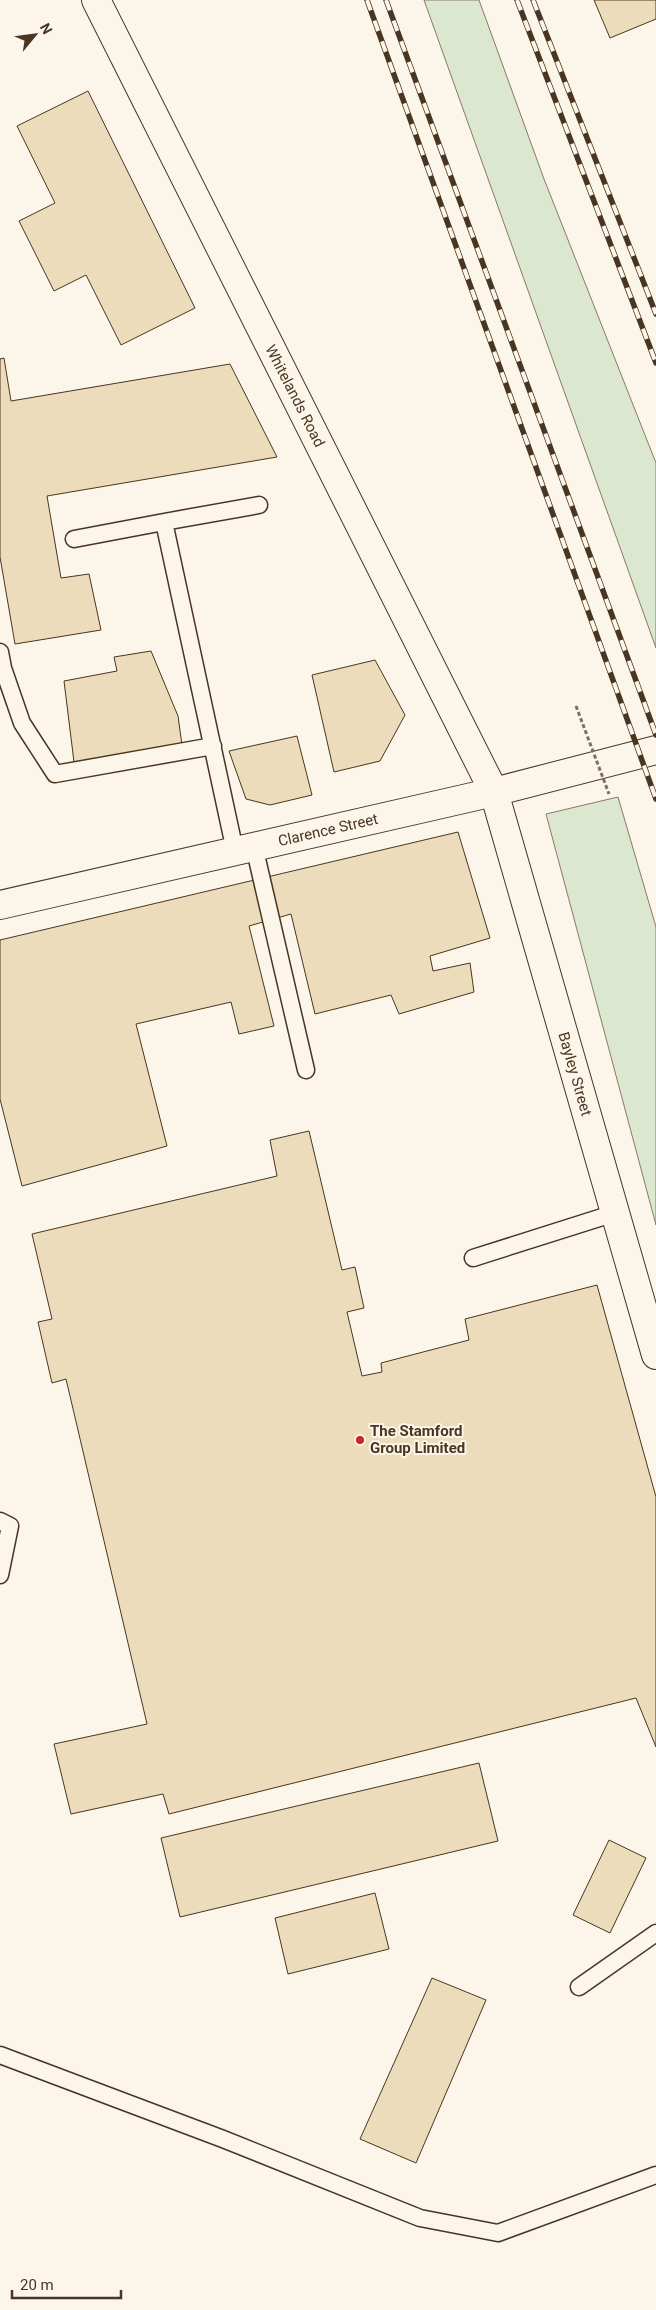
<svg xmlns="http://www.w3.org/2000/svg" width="656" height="2310" viewBox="0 0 656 2310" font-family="Roboto,sans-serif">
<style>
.green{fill:#dce7d0;stroke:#887966}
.building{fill:#ecdcbc;stroke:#4a3520}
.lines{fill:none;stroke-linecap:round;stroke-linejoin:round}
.lane-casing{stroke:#4a3520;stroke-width:19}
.secondary-casing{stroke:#4a3520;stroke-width:30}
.lane{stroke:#fbf6e9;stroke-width:16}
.secondary{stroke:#fbf6e9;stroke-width:28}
.rail-casing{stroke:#4a3520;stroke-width:5.5}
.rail{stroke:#fbf6e9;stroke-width:4;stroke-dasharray:11;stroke-linecap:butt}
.path-bridge{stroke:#7f6f5c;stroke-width:3;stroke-dasharray:4 2.5;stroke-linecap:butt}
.poi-dot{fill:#c62828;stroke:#fbf6e9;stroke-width:2}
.labels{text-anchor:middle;stroke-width:4;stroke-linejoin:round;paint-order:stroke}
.street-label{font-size:15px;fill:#4a3520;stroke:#fbf6e9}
.poi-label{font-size:15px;font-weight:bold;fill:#4a3520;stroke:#fbf6e9;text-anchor:start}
</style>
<rect width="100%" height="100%" fill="#fbf6e9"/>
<path class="green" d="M424,0H479L544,179L656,463V648Z
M618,797L656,927V1225L546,814Z"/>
<path class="building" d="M594,0H656V19L610,38Z
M88,91L195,308L121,345L86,275L54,291L19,221L55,203L17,126Z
M4,358L11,401L230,364L277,457L47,496L61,578L89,574L101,630L15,644L0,557V359Z
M151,651L178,716L182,745L74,762L64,681L117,671L114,657Z
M375,660L405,715L380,761L334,772L312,675Z
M297,736L312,795L270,805L246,799L229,751Z
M458,832L490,938L430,956L433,971L470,963L474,992L399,1014L391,995L315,1014L291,914L249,926L274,1026L239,1034L231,1002L136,1024L167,1146L22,1186L0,1099V940Z
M309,1131L342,1270L355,1267L364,1308L347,1312L362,1376L382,1372L381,1363L469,1340L465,1319L597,1285L656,1497V1747L636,1698L169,1814L163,1794L71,1814L54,1744L147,1724L66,1379L52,1383L38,1322L52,1319L32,1234L277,1176L270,1140Z
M479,1763L498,1841L180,1917L161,1838Z
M609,1840L646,1858L610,1933L573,1915Z
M375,1893L389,1949L288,1974L275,1918Z
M432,1978L486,2000L416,2163L360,2139Z"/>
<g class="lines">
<defs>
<path id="lane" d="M74,539L164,522
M0,652L3,668L22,723L55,774L213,746
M254,846L306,1070
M235,851L164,522L259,505
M473,1258L615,1213
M0,1521L10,1526L0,1575
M579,1987L656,1933
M0,2055L223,2139L420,2218L498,2233L656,2175"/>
<path id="secondary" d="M96,0L494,792L656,1355
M0,905L494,792L656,750"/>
</defs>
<use href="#lane" class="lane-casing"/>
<use href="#secondary" class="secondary-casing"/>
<use href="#lane" class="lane"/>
<use href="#secondary" class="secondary"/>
<defs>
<path id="rail" d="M367,0L656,799
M386,0L656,735
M517,0L656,363
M533,0L656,314"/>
</defs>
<use href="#rail" class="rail-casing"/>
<use href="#rail" class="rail"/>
<path class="path-bridge" d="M576,706L609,794"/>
</g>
<circle class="poi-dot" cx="360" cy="1440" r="5"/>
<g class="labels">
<g class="street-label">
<text transform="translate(295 396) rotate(63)" y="5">Whitelands Road</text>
<text transform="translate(328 830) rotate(-13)" y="5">Clarence Street</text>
<text transform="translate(575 1074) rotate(74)" y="5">Bayley Street</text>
</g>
<g class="poi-label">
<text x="370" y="1436">The Stamford<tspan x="370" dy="17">Group Limited</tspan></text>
</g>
</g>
<g transform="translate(35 35) rotate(61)" stroke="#fbf6e9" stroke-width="4" paint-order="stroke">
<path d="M0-4L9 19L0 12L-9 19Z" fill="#4a3520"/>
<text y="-8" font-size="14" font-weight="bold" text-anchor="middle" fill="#4a3520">N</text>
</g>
<path d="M12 2290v8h109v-8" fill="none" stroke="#4a3520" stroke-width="2.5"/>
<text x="20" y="2290" font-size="15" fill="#4a3520" stroke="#fbf6e9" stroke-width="4" paint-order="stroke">20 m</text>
</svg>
